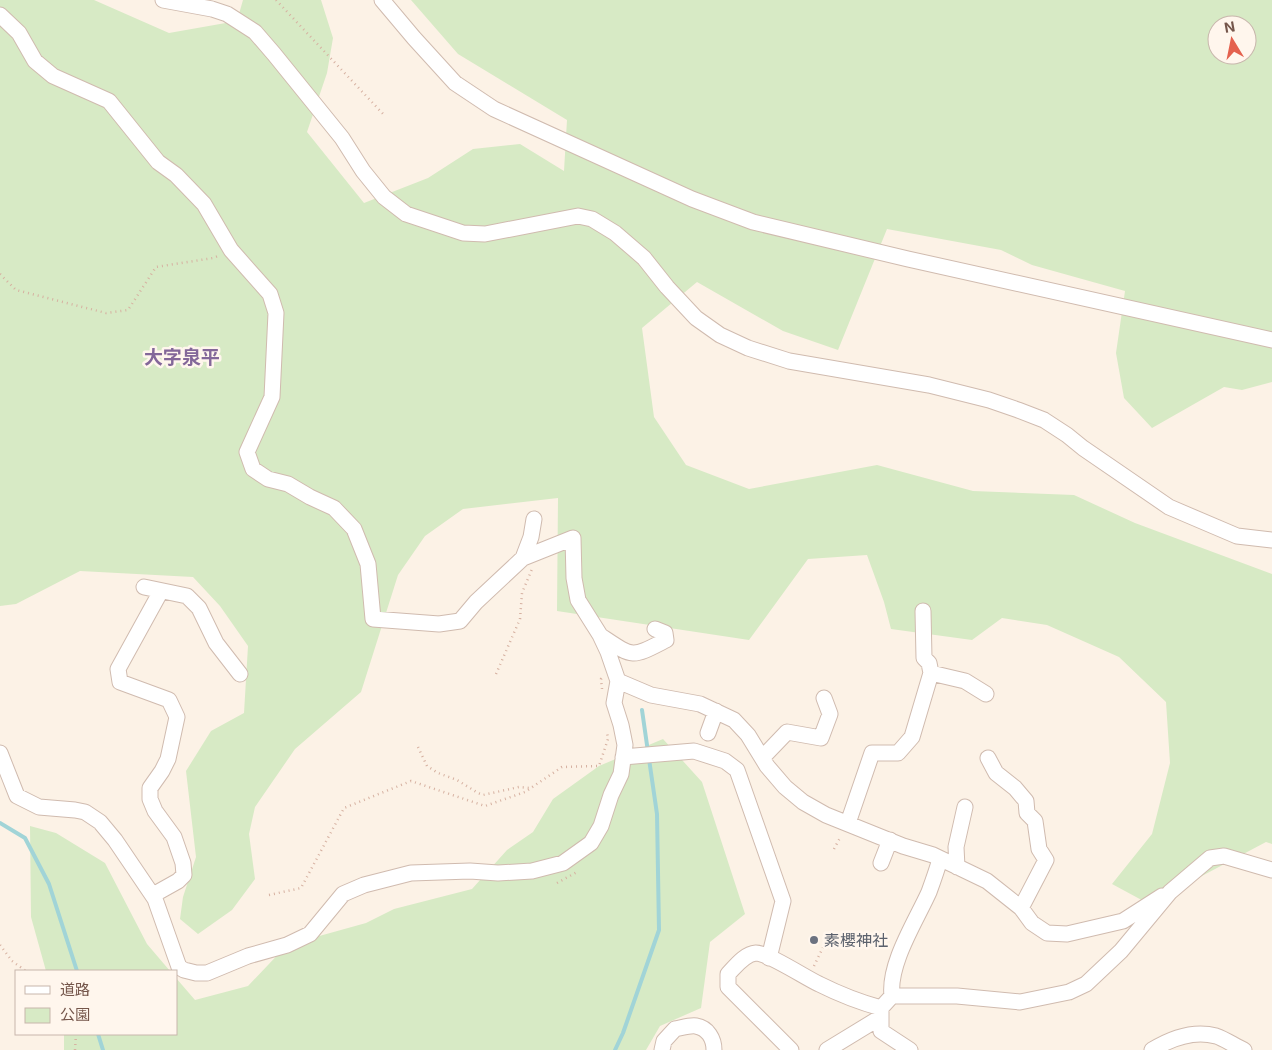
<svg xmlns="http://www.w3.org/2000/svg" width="1272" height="1050" viewBox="0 0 1272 1050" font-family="Inter,'Noto Sans JP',sans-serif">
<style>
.green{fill:#d7eac5;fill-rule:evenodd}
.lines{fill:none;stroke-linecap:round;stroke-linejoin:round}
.stream{stroke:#a1d4d7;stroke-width:4}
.minor-casing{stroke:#d0bbaf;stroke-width:17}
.path{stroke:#d6b1a1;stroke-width:2.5;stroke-dasharray:1 4;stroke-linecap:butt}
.minor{stroke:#fff;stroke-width:15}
.worship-dot{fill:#6b7280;stroke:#fff6ed;stroke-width:2}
.labels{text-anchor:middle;stroke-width:5;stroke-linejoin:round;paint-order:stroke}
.worship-label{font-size:16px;fill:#5b616d;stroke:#fff6ed;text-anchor:start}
.quarter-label{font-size:19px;font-weight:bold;fill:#836799;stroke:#fff6ed}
</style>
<rect width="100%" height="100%" fill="#fcf2e6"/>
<path class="green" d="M0,0H94L169,33L237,21L243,0H321L333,38L327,73L307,132L364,203L428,178L473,149L520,144L564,171L567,120L458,54L411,0H1272V382L1242,390L1224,387L1152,428L1124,398L1116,353L1125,291L1032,265L1001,250L887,229L838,350L783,331L697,282L642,328L654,417L686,465L749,489L877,465L973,491L1074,495L1135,523L1272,574V844L1266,842L1149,904L1112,884L1152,834L1170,763L1166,702L1119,657L1047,625L1002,618L972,640L891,629L884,602L867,555L808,559L749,640L557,611L558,498L463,509L425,536L398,575L361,692L295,749L255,807L249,834L255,879L232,910L198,934L180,919L183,897L196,857L186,771L211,731L244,713L248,646L220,606L193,577L80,571L16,604L0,606ZM1217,25H1247V55H1217Z
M663,739L702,782L745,914L710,942L701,1008L660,1026L646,1050H64V1034H176V978L195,1000L248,986L287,945L366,923L394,909L472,889L507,850L533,832L553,799L599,766Z
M30,826L56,833L105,863L147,944L170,971H46L31,917Z"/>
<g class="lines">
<path class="stream" d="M642,710L648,752
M0,823L25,838L49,884L77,971
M98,1034L103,1050
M615,1050L623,1033L659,930L657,814L649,759"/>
<defs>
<path id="minor" d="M163,0L212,9L227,14L255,32L274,54L342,138L363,171L384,197L406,214L463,233L485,234L578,216L592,219L615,233L644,258L667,287L696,318L720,335L748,348L789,361L929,385L989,400L1018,410L1044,420L1067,435L1083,448L1169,507L1237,536L1272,540
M382,0L414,38L455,83L494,109L692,199L753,222L908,259L1272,340
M0,15L19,33L35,61L53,76L109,101L158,162L176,175L204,204L231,250L270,294L276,313L272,397L247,452L253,469L268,479L288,484L310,497L334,508L354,529L368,564L373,619L439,624L460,621L476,602L523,558L573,538L574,578L578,600L600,635L608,652L618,681L614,703L621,725L625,745L621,774L611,795L601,826L591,843L563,863L532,871L498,873L470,871L411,873L364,885L343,894L310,934L287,945L248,956L207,973H196L184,970L179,967L155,899L115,840L100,822L85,812L75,810L39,807L17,796L0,753
M523,558L531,537L534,519
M144,587L187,596L199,608L216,643L240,674
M923,611L924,658L929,663L931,673
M601,636C634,658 631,658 666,640L665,633L655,629
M618,681L651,695L700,704L734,720L748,735L767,766L785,787L803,802L826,815L903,846L933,855L987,881L1021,908L1032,923L1047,933L1067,934L1123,921L1162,896
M708,733L716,711
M623,757L694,751L725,761L737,770L783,901L769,958
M762,758L787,732L821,738L830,714L824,698
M988,758L996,773L1015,788L1026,801L1027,813L1035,821L1039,849L1046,860L1021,908
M848,823L872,753H898L912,737L931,673L965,681L986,694
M881,863L890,840
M957,867L956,847L965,807
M153,895L178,881L184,875L183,863L174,837L155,811L150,799V788L162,771L168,759L177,717L169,700L120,682L118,669L161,591
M892,996C888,964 916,921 929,892C933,881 937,870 940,859
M881,1010V1031L910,1050
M662,1050L664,1041L675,1029C681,1028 690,1025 696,1026C708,1028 714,1039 714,1050
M791,1050L728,987V974C735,967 744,954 756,953C768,953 806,978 819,984C839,994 859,1002 881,1008L892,996H957L1020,1002L1069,992L1086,984L1121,951L1170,892L1210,858L1224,856L1272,870
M827,1050L881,1017
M1152,1050C1170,1039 1194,1030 1216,1036C1225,1039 1235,1046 1244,1050"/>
</defs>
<use href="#minor" class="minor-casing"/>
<path class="path" d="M276,0L385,116
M0,274L16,290L106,313L128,310L156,267L213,258L218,256
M496,674L520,619L522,593L532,569
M602,689L601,679L602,678
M418,747L427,766L438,773L457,780L478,793L483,795L519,787L530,788
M834,849L841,836
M557,883L577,872V870
M269,895L301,888L344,808L411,781L485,806L525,792L562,767L599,766L608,739L607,732
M0,945L12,961L26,971
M814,966L830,933
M75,1050L76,1034"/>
<use href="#minor" class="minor"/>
</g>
<circle class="worship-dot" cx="814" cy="940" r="5"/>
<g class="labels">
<g class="worship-label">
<text x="824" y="946">素櫻神社</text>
</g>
<g class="quarter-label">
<text x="182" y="364">大字泉平</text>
</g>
</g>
<rect x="15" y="970" width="162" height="65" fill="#fff6ed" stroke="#c8b6ac"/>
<rect x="25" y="986" width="25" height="8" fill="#ffffff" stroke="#c8b6ac"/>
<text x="60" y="995" font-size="15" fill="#75564b">道路</text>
<rect x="25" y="1008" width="25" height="15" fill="#d7eac5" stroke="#c8b6ac"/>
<text x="60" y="1020" font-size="15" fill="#75564b">公園</text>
<g transform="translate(1232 40) rotate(350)"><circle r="24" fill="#fff6ed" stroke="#c8b6ac"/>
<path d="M0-4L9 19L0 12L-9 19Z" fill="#e4614e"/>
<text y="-8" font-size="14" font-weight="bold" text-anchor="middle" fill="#75564b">N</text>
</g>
</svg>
